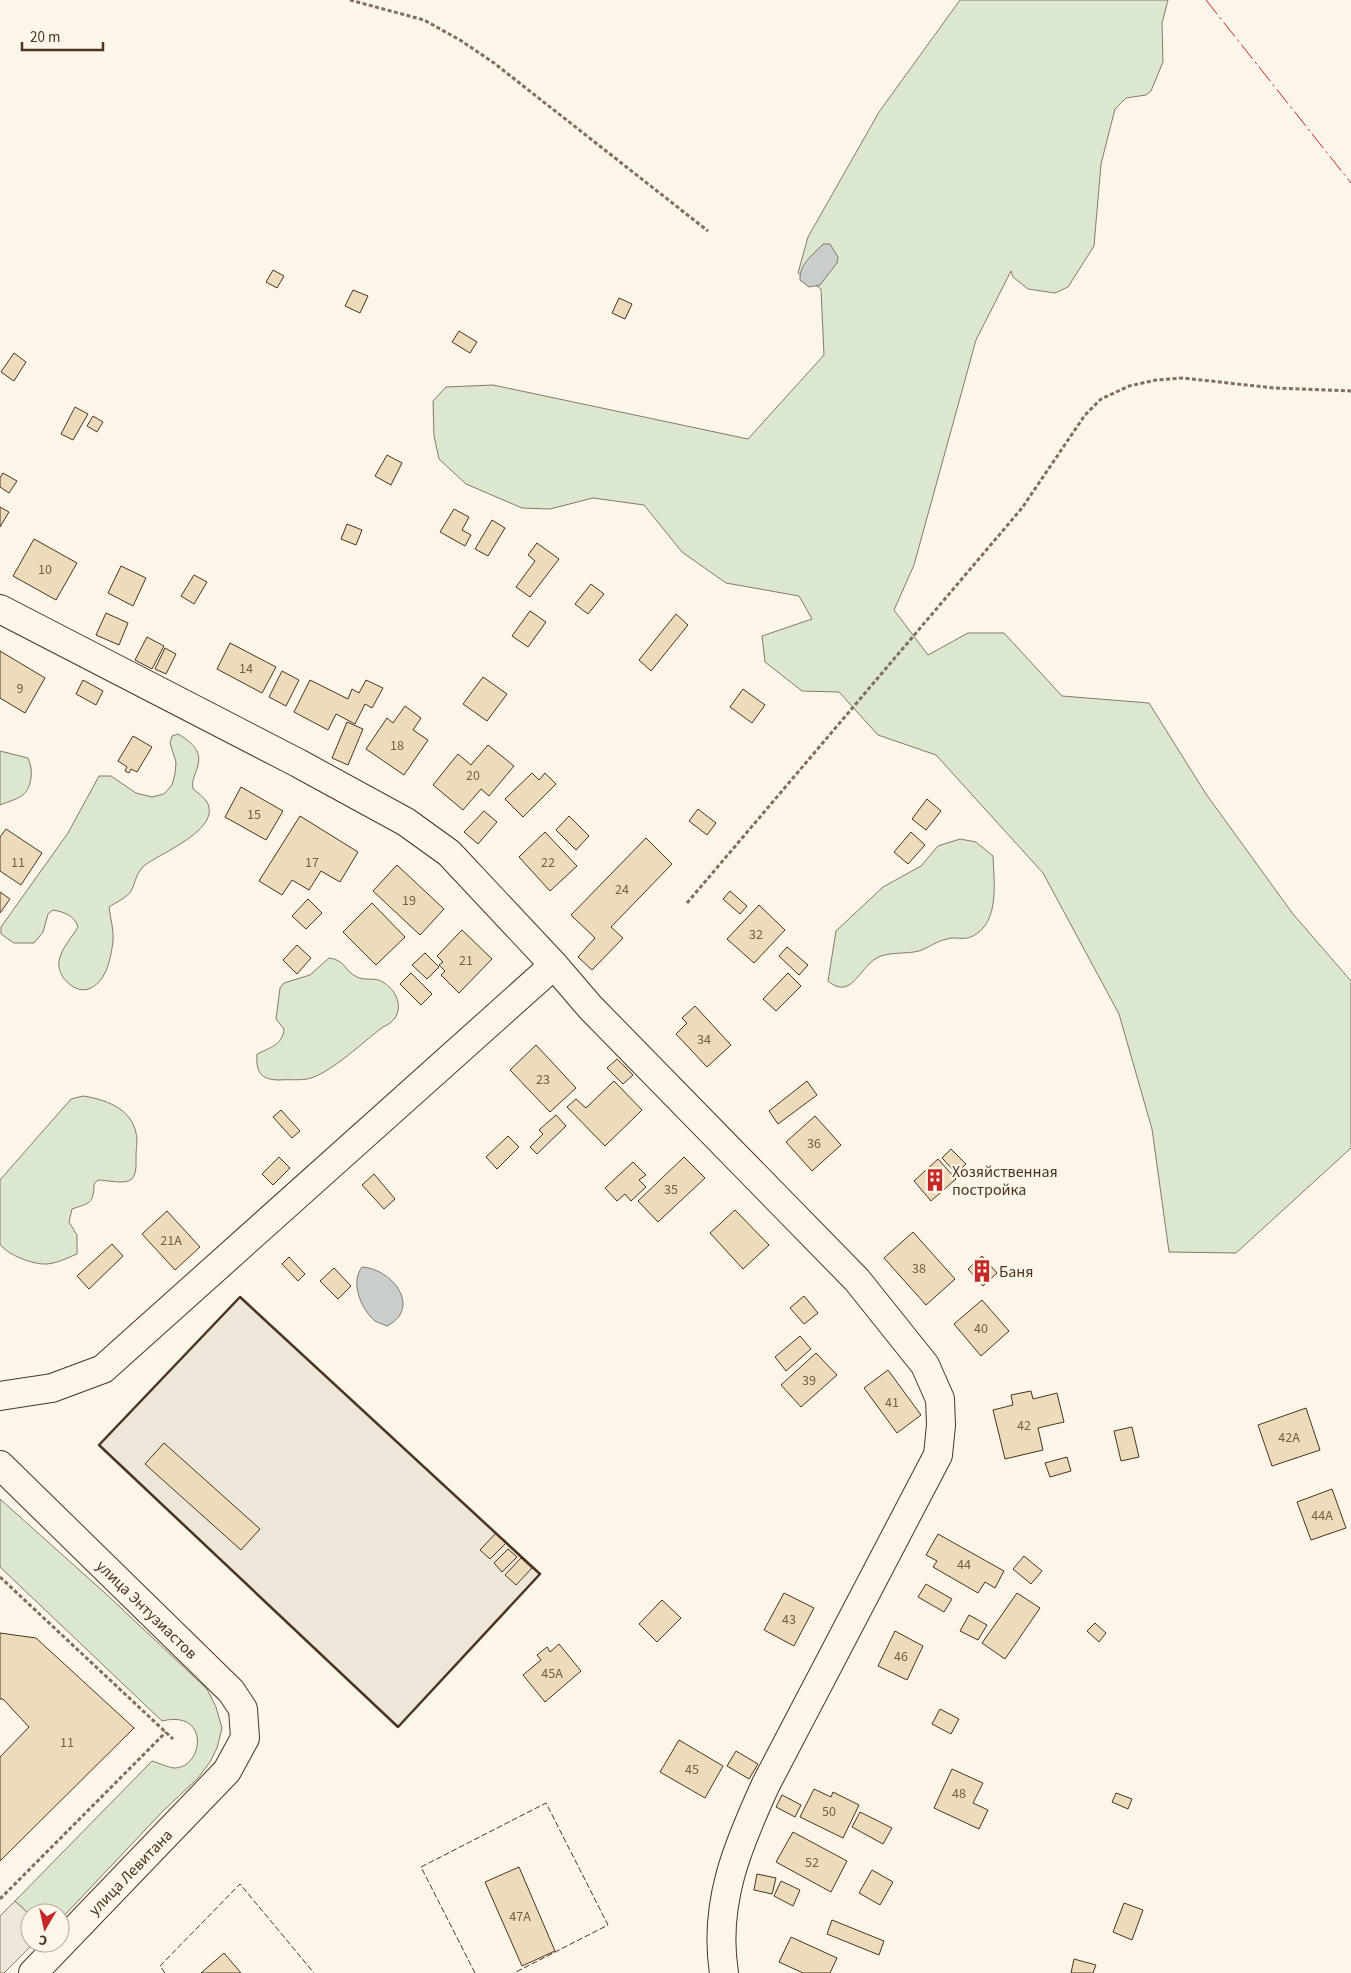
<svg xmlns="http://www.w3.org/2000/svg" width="1351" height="1973" viewBox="0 0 1351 1973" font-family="'Source Sans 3',sans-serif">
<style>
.green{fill:#dce7d0;stroke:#887966}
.parking{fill:#ede7d9;stroke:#887966}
.water{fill:#c9cecd;stroke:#887966}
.building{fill:#ecdcbc;stroke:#4a3520}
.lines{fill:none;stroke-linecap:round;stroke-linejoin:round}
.minor-casing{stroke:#4a3520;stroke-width:30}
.major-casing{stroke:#4a3520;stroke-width:30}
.path{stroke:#7f6f5c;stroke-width:3;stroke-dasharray:4 2.5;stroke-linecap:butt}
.minor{stroke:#fbf6e9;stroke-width:28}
.major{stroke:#fbf6e9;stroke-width:28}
.fence{stroke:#4a3520;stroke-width:1;stroke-dasharray:6 2.5;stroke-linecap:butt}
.wall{stroke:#4a3520;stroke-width:2.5}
.power{stroke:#c62828;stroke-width:1;stroke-dasharray:18 4 2.5 4;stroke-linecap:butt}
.labels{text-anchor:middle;stroke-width:4;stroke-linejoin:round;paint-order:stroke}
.number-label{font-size:14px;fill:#725f47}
.poi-label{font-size:16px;fill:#4a3520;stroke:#fbf6e9;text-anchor:start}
.street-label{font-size:16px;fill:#4a3520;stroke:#fbf6e9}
</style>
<rect width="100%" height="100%" fill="#fbf6e9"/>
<path class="green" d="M960,0H1168L1162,23L1163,62L1151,91L1146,95L1126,98L1115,109L1101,164L1094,246L1068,287L1055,293L1028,289L1013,277L1011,271L976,340L914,565L894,610L928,655L968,633H1004L1062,696L1149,703L1206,794L1293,914L1351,981V1148L1236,1253L1169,1252L1152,1129L1119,1014L1043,873L936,755L878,735L839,692L802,691L765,662L762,636L812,619L799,596L726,583L682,552L644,505L593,498L550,509L522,508L466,484L439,459L434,436L433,401L446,387L493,385L748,439L824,355L821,289L798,273L808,237L879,112Z
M178,734C190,741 202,750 198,765C196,774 191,780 193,789C197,792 204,797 207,802C222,829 161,853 145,865C136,872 136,882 131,891C128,897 115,903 109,907C110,917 114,930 113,941C111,957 107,980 91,988C76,996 56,976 59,961C61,949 72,937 78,927C74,915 64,912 53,910L48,914L43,932L34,943H14L1,934V927L68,833L99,776H111L136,793L152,797L164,794L172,785L175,774L176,762L170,743L172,736Z
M0,751L28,758C31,766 32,770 31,778C28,798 17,798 0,805Z
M960,839L976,842L993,856C994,882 1000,922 973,936C964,941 955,936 947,939C937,941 928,948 919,951C907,954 893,952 881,956C859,964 853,1002 828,981L836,931L883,887L921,866L938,846Z
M329,958C346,960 344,971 357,977C365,981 376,977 383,982C402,994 405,1018 383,1027C363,1042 333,1071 311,1078C302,1081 289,1079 280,1080C260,1080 256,1072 257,1054C269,1048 283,1045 284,1029L276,1019L280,988L284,983L310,975Z
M83,1096C104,1099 131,1108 136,1133C138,1140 136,1149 136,1156C136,1163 137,1173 132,1179C125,1185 106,1180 98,1180L94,1184C94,1204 89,1203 72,1209L69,1222L77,1235V1254C67,1258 58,1263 47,1264C34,1265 7,1255 0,1244V1180L71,1099Z
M0,1499L105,1593L207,1689L216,1707L222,1728L217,1748L210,1762L198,1778L162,1812L60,1920V1913H30V1915L15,1901L152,1761C159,1763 169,1768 175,1768C204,1767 210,1709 162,1721L0,1567Z"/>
<path class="parking" d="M240,1297L540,1574L398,1727L99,1445Z
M15,1901L30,1915V1943H34L4,1973H0V1916Z"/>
<path class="water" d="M823,244H830L838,257L837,263L820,285L809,287L800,280C799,264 813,255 823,244Z
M362,1267C393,1269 422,1308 387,1326C383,1324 378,1323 375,1321C361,1309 350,1283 362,1267Z"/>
<path class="building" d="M273,270L284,276L277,288L266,282Z
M353,290L368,296L360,313L345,306Z
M619,298L632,304L625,319L612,313Z
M459,331L477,342L470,353L452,342Z
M14,353L26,362L14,381L1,372Z
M75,407L88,414L73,440L61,434Z
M93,416L103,422L97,432L87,426Z
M387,455L402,463L391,485L375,476Z
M3,473L17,481L9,493L0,487V478Z
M0,507L9,512L0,527Z
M454,509L469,517L462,530L471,535L465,546L440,532Z
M492,520L505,528L488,556L475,549Z
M347,524L362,530L356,545L341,539Z
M34,539L77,563L56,600L13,576Z
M537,543L559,559L530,597L516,587L535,561L528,555Z
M121,566L146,578L133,606L108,593Z
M194,575L207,582L194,604L181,596Z
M591,584L604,594L588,614L575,604Z
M530,611L546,622L528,647L512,636Z
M106,613L128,623L119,645L96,635Z
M676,614L688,625L651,671L639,660Z
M147,637L164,646L152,669L135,660Z
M230,643L276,667L262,693L217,669Z
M165,648L176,654L166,674L155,669Z
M0,651L45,678L25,713L0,698Z
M282,671L299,680L286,706L269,697Z
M483,677L507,694L487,721L463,704Z
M83,680L103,691L96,705L76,694Z
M310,680L348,699L352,689L359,693L366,680L383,688L372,708L365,704L355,724L336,714L328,730L294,712Z
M743,689L765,705L752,723L730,707Z
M405,706L421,718L413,730L428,740L404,775L366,749L387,718L393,723Z
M347,722L363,729L348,765L332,758Z
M133,736L152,747L137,772L131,769L129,773L125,771L127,767L118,761Z
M488,745L514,766L489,796L481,789L463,810L433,785L458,754L471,765Z
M532,773L539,780L545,773L556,784L523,817L505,799Z
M241,787L283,811L266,840L225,817Z
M927,799L941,811L926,830L912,819Z
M698,809L716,823L707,835L689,821Z
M484,811L497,822L478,844L464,832Z
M300,816L358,852L340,882L321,871L309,890L292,880L282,895L259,881Z
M569,816L589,836L576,850L556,830Z
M6,829L42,853L21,885L0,871V837Z
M545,832L577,866L550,891L519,857Z
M911,832L925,845L908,864L894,852Z
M646,838L672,864L611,927L623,938L592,970L578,957L595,938L571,915Z
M397,865L444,909L420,935L373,891Z
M730,891L747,906L740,914L723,899Z
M0,892L10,899L0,913Z
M308,899L322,913L306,929L292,916Z
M372,903L405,937L376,965L343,932Z
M759,905L785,930L754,963L727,939Z
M462,930L492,959L459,993L441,975L445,971L439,965L443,962L437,956Z
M297,945L311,958L297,974L283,960Z
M787,947L808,965L799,975L779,956Z
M425,953L439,967L427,979L412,965Z
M411,973L432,994L421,1005L400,984Z
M788,973L801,986L776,1011L763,999Z
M695,1006L731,1045L707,1067L676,1034L687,1023L682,1018Z
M536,1045L576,1088L550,1112L510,1070Z
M617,1059L633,1075L623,1084L607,1068Z
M614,1081L642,1110L605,1146L567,1107L576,1099L586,1108Z
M807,1081L817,1095L778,1124L769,1111Z
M281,1110L300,1131L292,1138L273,1117Z
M556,1115L566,1126L537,1154L530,1147L543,1134L539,1130Z
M815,1116L841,1145L812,1171L786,1142Z
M508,1136L519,1147L497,1169L486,1157Z
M951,1149L966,1164L956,1173L942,1158Z
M279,1157L290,1168L273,1185L262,1174Z
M684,1157L705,1178L658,1222L638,1201Z
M938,1159L956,1179L931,1201L914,1181Z
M633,1162L646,1175L639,1180L646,1187L631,1201L625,1194L617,1201L605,1188Z
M374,1174L395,1199L384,1209L362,1185Z
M735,1210L769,1245L743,1269L710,1233Z
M167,1211L200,1247L175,1270L142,1234Z
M913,1232L955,1279L926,1305L884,1258Z
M112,1244L123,1256L89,1289L77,1276Z
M982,1256L997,1273L983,1286L968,1269Z
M289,1257L305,1274L298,1281L282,1264Z
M334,1268L351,1286L338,1299L320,1281Z
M804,1296L818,1313L804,1324L790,1308Z
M982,1300L1009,1331L981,1356L954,1324Z
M800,1336L811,1349L786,1371L775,1357Z
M816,1353L837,1375L801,1407L781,1385Z
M888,1370L921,1415L897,1433L864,1388Z
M1031,1391L1033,1399L1057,1393L1064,1422L1038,1428L1043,1450L1005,1459L993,1410L1013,1405L1011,1395Z
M1306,1408L1320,1450L1272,1466L1258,1425Z
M1132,1427L1139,1457L1121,1461L1114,1431Z
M164,1443L260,1529L241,1550L145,1464Z
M1067,1457L1071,1471L1050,1477L1045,1463Z
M1332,1489L1346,1528L1311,1540L1297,1502Z
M496,1533L506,1543L490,1559L480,1550Z
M938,1534L1004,1571L995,1588L985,1582L978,1593L933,1567L937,1561L926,1555Z
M508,1549L517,1557L502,1572L494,1563Z
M1024,1556L1042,1571L1031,1584L1013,1569Z
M521,1558L532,1568L516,1585L505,1575Z
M926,1584L952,1599L944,1612L918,1597Z
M784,1593L814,1608L794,1646L764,1630Z
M1017,1593L1040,1608L1005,1659L982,1643Z
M662,1600L681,1618L657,1642L639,1624Z
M969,1615L987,1625L978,1640L960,1631Z
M1095,1623L1106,1633L1099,1642L1087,1631Z
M895,1631L923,1646L907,1680L878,1666Z
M0,1633L36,1638L134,1728L0,1861V1757L29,1727L3,1699H0Z
M559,1644L581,1671L545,1702L523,1675L541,1660L537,1655L547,1647L550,1652Z
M940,1709L959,1719L951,1734L932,1724Z
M679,1740L723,1766L705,1798L660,1772Z
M736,1751L758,1764L749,1779L727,1766Z
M952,1769L983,1783L973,1803L988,1810L979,1829L934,1808Z
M814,1789L831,1797L833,1792L859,1805L843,1838L800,1817Z
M1116,1793L1132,1799L1128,1809L1112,1802Z
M782,1795L801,1805L795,1817L776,1807Z
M860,1812L892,1828L883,1844L852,1827Z
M793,1832L847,1861L831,1892L776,1862Z
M519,1867L555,1951L522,1966L485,1882Z
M872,1870L893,1882L880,1905L859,1893Z
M757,1874L776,1878L772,1894L754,1890Z
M781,1881L800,1890L793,1906L774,1896Z
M1124,1903L1143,1910L1132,1940L1113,1932Z
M832,1920L884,1941L879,1955L827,1934Z
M791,1937L837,1958L830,1973H803L779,1962Z
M224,1953L241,1973H201Z
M1074,1959L1096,1965L1093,1973H1071Z"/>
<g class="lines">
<defs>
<path id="minor" d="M0,609L298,763L406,822L449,853L554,965L590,1007L857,1280L925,1365L940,1399L941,1425L938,1455L766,1784C738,1845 713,1903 724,1973
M0,1396L52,1388L103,1369L554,965"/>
<g id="major">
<path id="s1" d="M0,1465L231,1691L243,1709L245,1738L227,1771L33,1973"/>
</g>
</defs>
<use href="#minor" class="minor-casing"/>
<use href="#major" class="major-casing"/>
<path class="path" d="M350,0L424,20L460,40L494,63L708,231
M687,903L1022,508L1085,415L1101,399L1129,386L1156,380L1183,378L1274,388L1351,391
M0,1577L173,1739
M0,1899L166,1732"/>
<use href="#minor" class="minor"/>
<use href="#major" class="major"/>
<path class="fence" d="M165,1973L160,1966L240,1884L314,1973
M475,1973L421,1867L546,1803L608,1925L514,1973"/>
<path class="wall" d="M240,1297L540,1574L398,1727L99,1445Z"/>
<path class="power" d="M1206,0L1351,183"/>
</g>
<defs>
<symbol id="building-bare" viewBox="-9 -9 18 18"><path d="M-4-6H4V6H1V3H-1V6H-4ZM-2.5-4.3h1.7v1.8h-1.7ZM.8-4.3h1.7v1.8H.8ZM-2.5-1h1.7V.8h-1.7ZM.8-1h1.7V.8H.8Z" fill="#c62828" stroke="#fbf6e9" stroke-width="2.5" paint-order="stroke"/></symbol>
</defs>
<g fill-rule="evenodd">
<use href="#building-bare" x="919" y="1164" width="32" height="32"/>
<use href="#building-bare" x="966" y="1255" width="32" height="32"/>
</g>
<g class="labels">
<g class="number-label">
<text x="45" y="574">10</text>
<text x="246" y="673">14</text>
<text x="20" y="693">9</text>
<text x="397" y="750">18</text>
<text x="473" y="780">20</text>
<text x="254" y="819">15</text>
<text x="18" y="867">11</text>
<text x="312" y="867">17</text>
<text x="548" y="867">22</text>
<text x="622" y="894">24</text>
<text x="409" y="905">19</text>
<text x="756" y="939">32</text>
<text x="466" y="965">21</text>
<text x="704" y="1044">34</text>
<text x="543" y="1084">23</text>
<text x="814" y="1148">36</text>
<text x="671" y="1194">35</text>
<text x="171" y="1245">21А</text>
<text x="919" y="1273">38</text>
<text x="981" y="1333">40</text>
<text x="809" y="1385">39</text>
<text x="892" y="1407">41</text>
<text x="1024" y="1430">42</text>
<text x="1289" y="1442">42А</text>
<text x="1322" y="1520">44А</text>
<text x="964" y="1569">44</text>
<text x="789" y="1624">43</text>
<text x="901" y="1661">46</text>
<text x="552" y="1678">45А</text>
<text x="67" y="1747">11</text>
<text x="692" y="1774">45</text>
<text x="959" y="1798">48</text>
<text x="829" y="1816">50</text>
<text x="812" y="1867">52</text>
<text x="520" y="1921">47А</text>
</g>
<g class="poi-label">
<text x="952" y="1177">Хозяйственная<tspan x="952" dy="18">постройка</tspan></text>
<text x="999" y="1277">Баня</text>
</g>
<g class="street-label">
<text dy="6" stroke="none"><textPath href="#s1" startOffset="206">улица Энтузиастов</textPath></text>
<text transform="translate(130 1872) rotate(-46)" y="6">улица Левитана</text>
</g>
</g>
<g transform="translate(45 1928) rotate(189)"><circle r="24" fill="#fbf6e9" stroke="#b4a999"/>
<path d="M0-4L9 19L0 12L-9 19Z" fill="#c62828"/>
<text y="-8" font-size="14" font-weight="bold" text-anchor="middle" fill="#4a3520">С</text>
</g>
<path d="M22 42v8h81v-8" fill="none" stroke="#4a3520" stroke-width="2.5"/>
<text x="30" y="42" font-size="15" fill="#4a3520" stroke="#fbf6e9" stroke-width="4" paint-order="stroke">20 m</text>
</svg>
